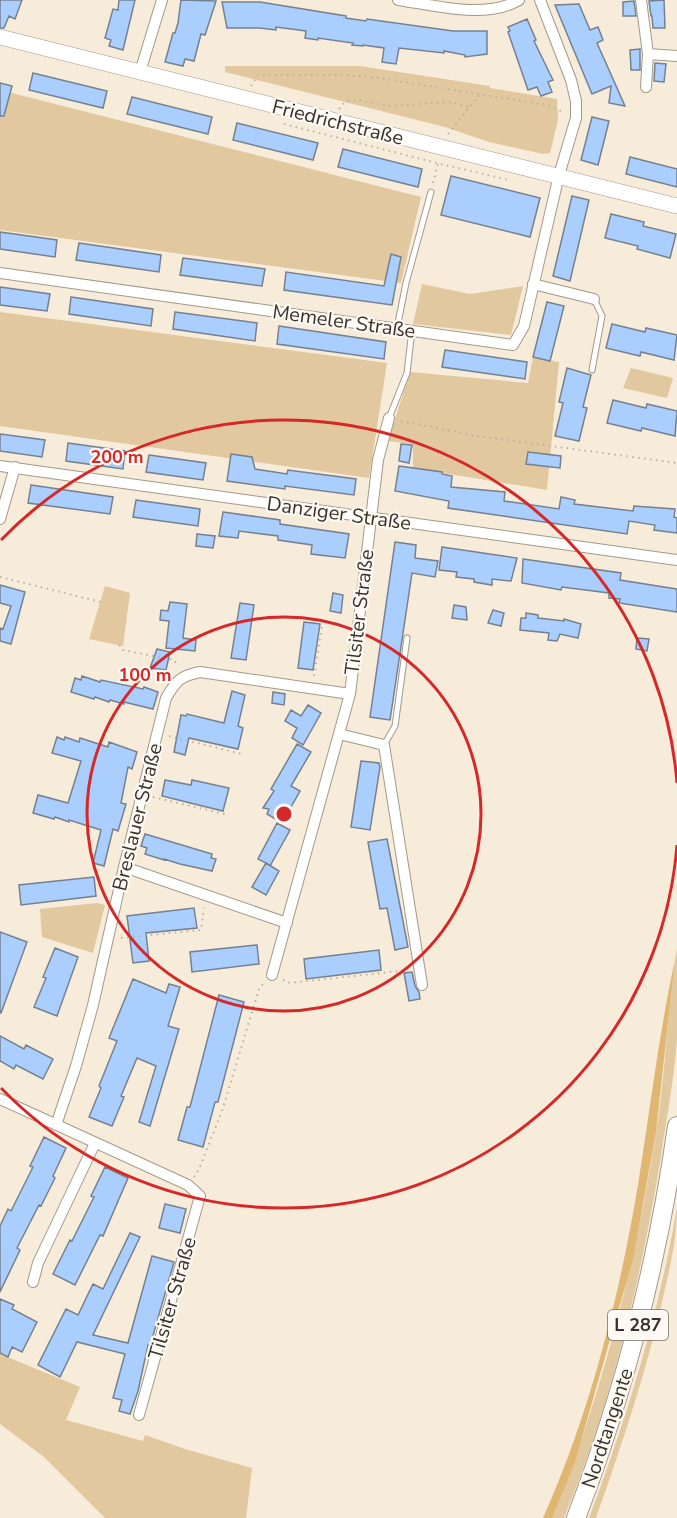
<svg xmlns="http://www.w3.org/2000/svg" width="677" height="1518" viewBox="0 0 677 1518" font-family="'Nunito Sans',sans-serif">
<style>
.green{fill:#e2c89e}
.forest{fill:#dfb672}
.building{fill:#aacfff;stroke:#758190;stroke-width:1.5}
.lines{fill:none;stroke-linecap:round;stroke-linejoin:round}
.lane-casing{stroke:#a49988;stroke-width:7}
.street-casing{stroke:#a49988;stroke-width:12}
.secondary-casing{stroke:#a49988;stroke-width:16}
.primary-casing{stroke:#a49988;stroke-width:20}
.path{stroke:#bab0a1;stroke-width:2;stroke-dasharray:1.5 4.5;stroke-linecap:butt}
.lane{stroke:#fff;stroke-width:5}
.street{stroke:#fff;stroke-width:10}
.secondary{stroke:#fff;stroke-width:15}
.primary{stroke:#fff;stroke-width:18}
.ring{fill:none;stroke:#d62828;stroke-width:3}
.labels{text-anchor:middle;stroke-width:4.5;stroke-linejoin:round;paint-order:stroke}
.shield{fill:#fef9f2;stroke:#736e67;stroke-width:1.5}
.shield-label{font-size:18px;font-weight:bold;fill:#37322b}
.street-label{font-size:20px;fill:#37322b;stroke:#fef9f2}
.centre{fill:#d62828;stroke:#fef9f2;stroke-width:3}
.ring-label{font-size:18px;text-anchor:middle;font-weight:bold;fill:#d62828;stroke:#fef9f2;stroke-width:4.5;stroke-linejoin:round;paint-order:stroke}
</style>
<rect width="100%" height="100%" fill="#f7ebd9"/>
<path class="green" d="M225,66H360L490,86V88L557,99L558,120L550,153L543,154L489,142L445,127L225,72Z
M0,90L421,197L401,283L0,230Z
M422,284L470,294L523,286L511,335L413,324Z
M0,312L387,363L369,478L0,426Z
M533,357L559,362L547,490L413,468V444L388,441L410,372L528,383Z
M631,368L673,378L667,398L623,388Z
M105,586L130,593L123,646L89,639Z
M97,903L105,905L93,953L42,937L40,909Z
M677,948C677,978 677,1009 677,1039C674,1080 666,1121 660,1162C640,1284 611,1403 564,1518H552C602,1395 635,1264 656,1133C666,1072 667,1009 677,948Z
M677,1207C677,1240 669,1271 662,1302C645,1376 621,1447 596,1518H589C627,1417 659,1314 677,1207Z
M0,1354L80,1387L66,1420L143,1441L145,1435L185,1449L252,1468L246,1518H105L44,1457L0,1424Z"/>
<path class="forest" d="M675,959L656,1132L633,1259L575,1462L552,1518H543C590,1413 619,1298 638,1185C650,1109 659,1034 675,959Z"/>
<path class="building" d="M0,0H22L15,19L9,16L4,28H0Z
M119,0H135L123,50L109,46L111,40L105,38L113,9L118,10Z
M181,0L216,1L205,35L201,34L194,61L185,59L183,66L165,62L173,33H175L178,23Z
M664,0L665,28H653L652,16H651L649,1Z
M634,1L636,16H623V2Z
M222,2H260L346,16V18L366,21L367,19L453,31H487V54L465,57V55L444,51V53L399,48L396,64L382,62L384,48L363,45V46L352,45L353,43L318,38V40L305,38L306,31L276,27V30L259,28H227Z
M579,4L590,30L598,27L603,40L597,43L625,106L609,103L611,86L592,94L555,5Z
M527,19L536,40L534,41L553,80L548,82L552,92L541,96L537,87L528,90L508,32L510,31L508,27Z
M640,49V70H631L630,50Z
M655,63L666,64L664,82L654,81Z
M33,73L107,91L103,108L29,90Z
M0,83L12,86L4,116H0Z
M132,97L212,117L208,134L127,114Z
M592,117L609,121L598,165L581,160Z
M237,123L318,143L313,160L233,140Z
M343,149L422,169L418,187L338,167Z
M630,157L677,169V187L626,174Z
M451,176L540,198L530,237L441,215Z
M572,196L589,200L570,281L553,276Z
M611,214L644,222L643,226L676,234L670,258L637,249L638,246L605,238Z
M0,232L57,240L55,257L0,249Z
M79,243L161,255L159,272L76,260Z
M391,254L401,257L392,305L284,290L286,272L384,286Z
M183,258L265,269L262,286L180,275Z
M0,287L50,294L47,311L0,305Z
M71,297L153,309L151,326L69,314Z
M547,302L564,306L550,361L533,357Z
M175,312L257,323L255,341L173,329Z
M612,324L645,332L646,328L677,335L674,360L641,352L640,356L606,348Z
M279,326L386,342L384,359L277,344Z
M445,350L527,362L525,379L442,367Z
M567,368L591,375L583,407L587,408L579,441L555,436L563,403L559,402Z
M613,400L646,408L647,404L677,411L675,436L642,428L641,431L607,423Z
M0,434L45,440L42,457L0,451Z
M68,443L125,451L123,469L66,461Z
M401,444L412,445L409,463L399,461Z
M528,452L561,456L560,468L526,464Z
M231,454L252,457L255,469L287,474L288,470L356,479L354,495L285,486V489L227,481Z
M149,455L206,463L203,480L146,472Z
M399,466L442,472V474L452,476L451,487L505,492L504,501L559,509L561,497L575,500L574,504L633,511L634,506L675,509L674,517L677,518V533L654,530L655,525L629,521L627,534L448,508L449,501L395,491Z
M31,485L113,497L110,514L28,503Z
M136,500L200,509L198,526L133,517Z
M223,512L280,520V524L349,534L345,558L311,554L312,545L278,540V536L239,531L238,538L219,536Z
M197,534L215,536L213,548L196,546Z
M395,542L416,545L415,558L438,561L435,577L412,573L390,720L370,717Z
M442,547L517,558L511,581L492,579V585L474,582V579L456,577L457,572L439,570Z
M523,559L621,573L620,580L677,589V612L619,603L620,599L609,598V593L562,587L561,590L522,583Z
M0,585L25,592L11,644L0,641V628L3,629L11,606L0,603Z
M333,593L343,595L341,613L330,611Z
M170,602L187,604L183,638L196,640L195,651L166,648L169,621L160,620L161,610L168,611Z
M240,603L254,605L246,660L231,658Z
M454,605L466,607L467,620L452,618Z
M493,610L504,613L501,626L488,623Z
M526,613L538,615V618L564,621V619L581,624L578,638L560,634L557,641L548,640L549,633L520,630L521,618H526Z
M304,622L320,624L313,670L298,668Z
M637,638L649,639L647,651L636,649Z
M157,649L170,652L166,670L150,668Z
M82,676L100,682L101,680L143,689L144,687L158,692L153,709L124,702V704L110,700L109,702L95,697L94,699L71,692L75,678L81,680Z
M232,691L245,695L238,726L243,728L238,749L189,738L185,755L174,752L181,715L186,716L187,714L224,723Z
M273,692L285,694L284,705L272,703Z
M308,705L321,713L303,745L292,738L297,728L285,721L291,710L301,716Z
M57,737L64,740L65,737L79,742L80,738L108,747L109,742L137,752L132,769L128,767L121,803L126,804L118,831L113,829L104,866L93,863L101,830L69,820V822L55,817L54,819L33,813L38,795L68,803L81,761L52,753Z
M297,744L311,752L291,786L300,791L282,823L267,814L269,809L263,808L274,791L271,789Z
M361,761L379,763L380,767L370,830L351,827Z
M165,780L191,785L192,780L229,788L223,811L162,796Z
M277,823L290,830L270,866L266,863L279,871L266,895L252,887L266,863L258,859Z
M145,834L212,854L211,858L216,859L212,871L180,864L164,859V860L145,854L147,848L141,846Z
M387,839L408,947L395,950L387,908L380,909L368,842Z
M94,877L96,896L21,905L19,885Z
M194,908L197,928L146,933L149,961L133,963L127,916Z
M0,932L27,942L1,1013H0Z
M257,945L259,964L192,972L190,952Z
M55,948L78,957L57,1016L34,1007L46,978L43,977Z
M379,950L381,970L306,979L304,959Z
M412,972L415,986L419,992L420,999L409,1001L404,973Z
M133,979L166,993L169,984L180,987L168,1026L179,1029L150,1126L139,1122L156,1066L137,1058L121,1096L124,1097L112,1126L89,1117L101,1088L99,1086L117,1041L109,1038Z
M219,995L244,1002L218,1102H215L203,1147L178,1140L187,1107H190Z
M0,1036L24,1049L26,1045L53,1059L43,1079L16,1065L14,1069L0,1061Z
M44,1137L66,1148L53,1176L55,1178L41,1206L39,1205L17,1248L20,1250L0,1292V1226L8,1209L11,1211L33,1167L30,1166Z
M105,1167L128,1178L103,1236L100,1235L75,1285L53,1274L70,1240L72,1241L94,1197L91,1196Z
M165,1204L186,1209L180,1233L159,1228Z
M130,1233L140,1237L93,1335L128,1343L152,1256L174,1262L150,1346L148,1345L138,1391L130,1414L119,1411L122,1400L113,1398L125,1354L77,1342L60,1377L38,1365L66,1309L78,1315L93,1284L103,1289Z
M0,1299L14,1305L12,1309L37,1322L22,1352L12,1347L8,1357L0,1353Z"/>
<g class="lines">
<defs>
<path id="lane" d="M397,328L406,283L431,192
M592,370L602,316L594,299
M389,418L407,373L412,330
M384,745L395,726L407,638"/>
<path id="street" d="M398,0C435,5 485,20 519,0
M641,0L648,54L646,87
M648,54L677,56
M140,72L162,0
M0,273L513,345L524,326L559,175L576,118V101L571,80L540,0
M533,284L594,299
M0,466L677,560
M0,519L15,467
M339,734L384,745L422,985
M124,867L287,923
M272,975L350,694L378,460L389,418
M0,1099L188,1185L200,1196L139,1415
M56,1125L76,1066L93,1005L124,867L166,698C176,681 180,676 200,672L350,694
M33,1282L38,1263L95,1143"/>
<path id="secondary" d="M0,37L677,206"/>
<path id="primary" d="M576,1518C625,1390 658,1262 677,1126"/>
</defs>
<use href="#lane" class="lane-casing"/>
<use href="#street" class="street-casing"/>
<use href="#secondary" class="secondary-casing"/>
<use href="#primary" class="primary-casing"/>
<path class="path" d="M251,86L258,75H350L379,78L547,105L565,113
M339,109L345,102L358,100L390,106L451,102L469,107
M284,124L445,165L509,180
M448,134L480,94
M433,183L438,163
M401,421L477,436L677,463
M0,577L101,602
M119,645L123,650L174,660L178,666
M314,676L323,619
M169,736L242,754
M153,797L229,815
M121,938L201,930L204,908
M283,980L290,983L408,970
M194,1177L199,1169L222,1111L259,989L264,983"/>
<use href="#lane" class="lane"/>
<use href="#street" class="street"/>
<use href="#secondary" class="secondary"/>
<use href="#primary" class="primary"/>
</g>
<g class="ring">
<circle cx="284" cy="814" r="197"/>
<path d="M677 845A394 394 0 0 1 1 1088M1 540A394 394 0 0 1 677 783"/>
</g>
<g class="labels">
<rect class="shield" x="608" y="1310" width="60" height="30" rx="4.5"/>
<g class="shield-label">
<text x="638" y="1331">L 287</text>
</g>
<g class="street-label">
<text transform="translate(338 122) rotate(14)" y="7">Friedrichstraße</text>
<text transform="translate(344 321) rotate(8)" y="7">Memeler Straße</text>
<text transform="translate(339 513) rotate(8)" y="7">Danziger Straße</text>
<text transform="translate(359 612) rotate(-83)" y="7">Tilsiter Straße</text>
<text transform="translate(137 817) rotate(-76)" y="7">Breslauer Straße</text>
<text transform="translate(172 1298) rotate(-74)" y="7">Tilsiter Straße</text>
<text transform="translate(607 1428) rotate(-72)" y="7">Nordtangente</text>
</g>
</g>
<circle cx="284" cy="814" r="9" class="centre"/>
<g class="ring-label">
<text x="117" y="463">200 m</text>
<text x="145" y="681">100 m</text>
</g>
</svg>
